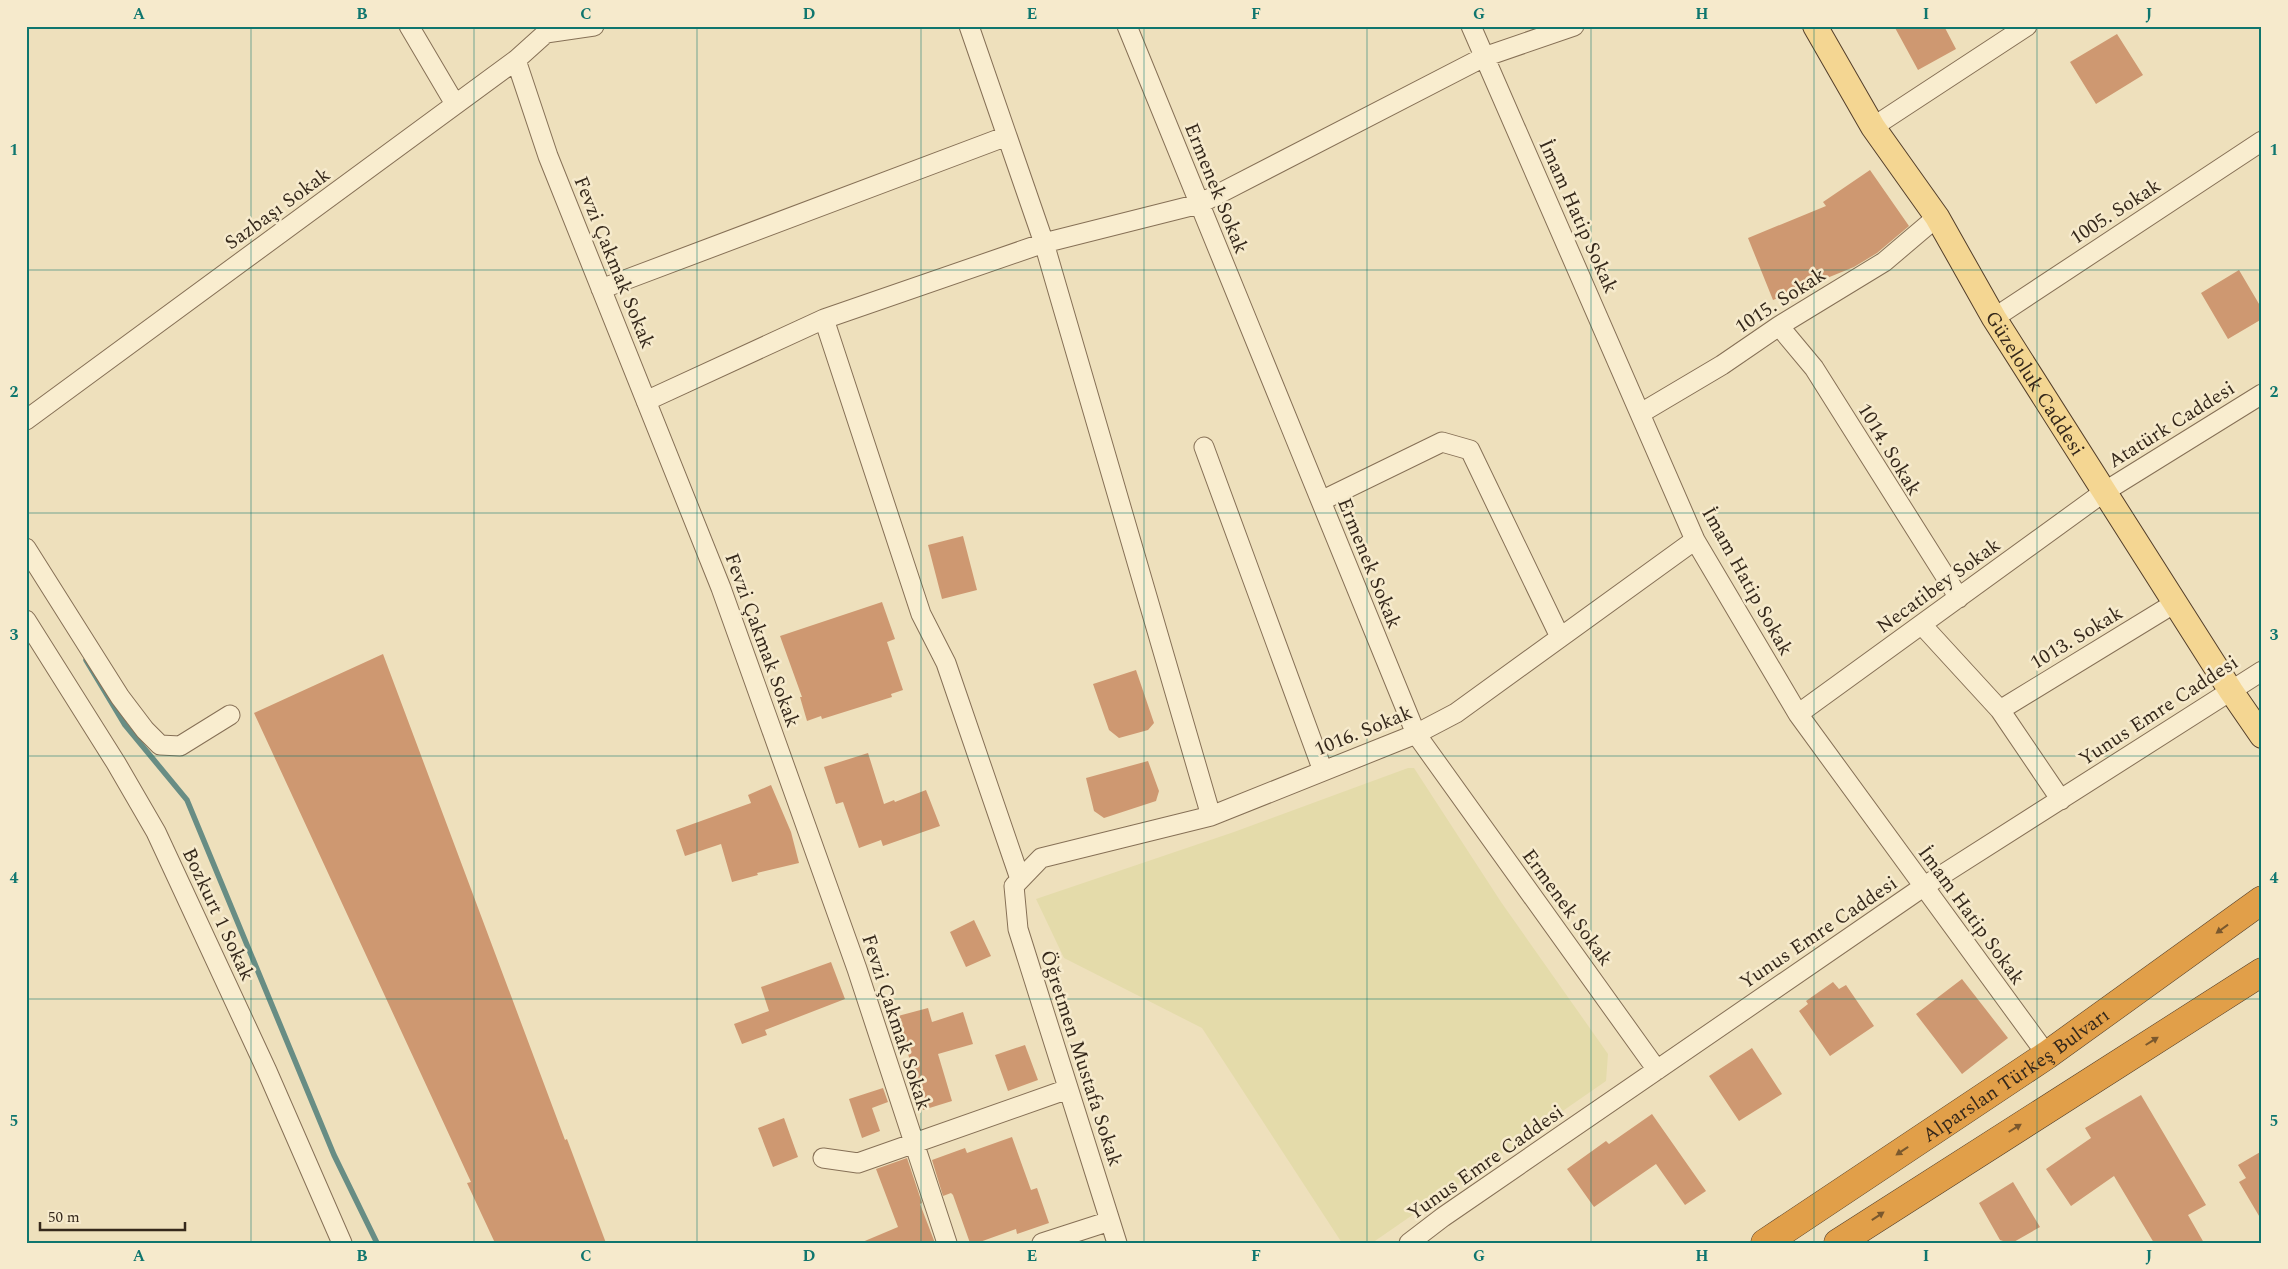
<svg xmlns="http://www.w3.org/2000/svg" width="2288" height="1269" viewBox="0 0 2288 1269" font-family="Spectral,serif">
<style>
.farmland{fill:#e4dbaa}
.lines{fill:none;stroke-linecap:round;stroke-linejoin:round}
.stream{stroke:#688d84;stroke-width:5.5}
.building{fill:#ce9871}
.minor-casing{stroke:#867056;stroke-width:21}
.major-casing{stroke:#533e2a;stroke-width:26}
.highway-casing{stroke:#533e2a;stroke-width:29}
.minor{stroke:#f9edcf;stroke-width:19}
.major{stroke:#f4d692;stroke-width:24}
.highway{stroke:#e19f49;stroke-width:28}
.oneway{fill:#7a582d}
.grid{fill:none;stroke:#0f766e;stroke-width:1;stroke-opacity:0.55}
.labels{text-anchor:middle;stroke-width:5;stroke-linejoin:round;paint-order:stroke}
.street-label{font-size:20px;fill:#35281b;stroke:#f6eacc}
.neatline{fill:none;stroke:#0f766e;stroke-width:2}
.grid-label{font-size:16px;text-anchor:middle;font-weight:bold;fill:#0f766e}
</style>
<rect width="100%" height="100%" fill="#eee0bc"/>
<path class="farmland" d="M1408,768H1414L1501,902L1608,1054L1606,1081L1372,1243H1342L1202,1028L1064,958L1036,899L1234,832Z"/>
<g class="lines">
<path class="stream" d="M86,660L125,725L187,800L334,1155L377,1243"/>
</g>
<path class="building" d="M1894,26H1944L1956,49L1918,70Z
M2117,34L2143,75L2096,104L2070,62Z
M1870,170L1909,226L1877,253L1854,267L1773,300L1748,238L1826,206L1823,202Z
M2239,270L2262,309V319L2228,339L2201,293Z
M963,536L977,590L942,599L928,545Z
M882,602L895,639L887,642L903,690L891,694L892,697L822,719L821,716L807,721L800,697H802L780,636Z
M383,654L565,1140L567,1139L606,1243H495L467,1183L471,1182L254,713Z
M1136,670L1154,723L1148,730L1119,738L1109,730L1093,684Z
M868,753L884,804L894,800L895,802L926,790L940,826L883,846L881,840L859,848L843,802L836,804L824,767Z
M1148,761L1159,791L1156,801L1104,818L1094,811L1086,778Z
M771,785L791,832L799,863L757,873L758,875L732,882L721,844L685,856L676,830L751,803L748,795Z
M974,920L991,956L966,967L950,932Z
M831,962L845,999L765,1030L767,1035L742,1044L734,1024L769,1011L761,987Z
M1962,979L2008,1038L1962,1074L1916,1014Z
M1833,982L1839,989L1846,985L1874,1026L1830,1056L1799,1011L1808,1004L1806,1001Z
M928,1008L932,1022L963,1012L973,1044L938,1054L952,1101L923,1110L898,1016Z
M1025,1045L1038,1080L1008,1091L995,1055Z
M1752,1048L1782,1094L1739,1121L1709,1076Z
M883,1088L888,1102L872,1108L880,1131L862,1138L849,1099Z
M2141,1095L2206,1205L2188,1215L2204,1243H2154L2114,1176L2071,1206L2046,1169L2091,1138L2085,1128Z
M1652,1114L1706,1191L1685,1205L1656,1164L1594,1207L1567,1169L1606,1141L1609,1144Z
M784,1118L798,1157L773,1167L758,1128Z
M1012,1137L1031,1190L1037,1188L1049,1223L1017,1234L1016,1229L977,1243H970L953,1195L951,1193L943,1196L932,1160L965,1148L967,1153Z
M2262,1151V1221L2239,1182L2246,1178L2238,1165Z
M907,1158L922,1203L920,1204L935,1243H860L898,1227L876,1169Z
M2013,1182L2040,1227L2012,1243H2009L2000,1240L1979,1203Z"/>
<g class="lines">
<defs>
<path id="minor" d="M409,26L455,104
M969,26L1044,243L1211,816
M1127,26L1416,734L1657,1070
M1471,26L1695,540L1798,714L2047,1055
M546,33L594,26
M516,60L548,156L721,588L857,969L947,1243
M1873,127L2027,26
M601,289L1007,136
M1994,318L2262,141
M824,319L921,614L946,663L1020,879
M1779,326L1814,368L1959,598
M646,401L824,319L1044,243L1199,204L1484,57L1574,26
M1641,413L1722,365L1779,326L1884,262L1937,217
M26,420L516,60L546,33V26
M1204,447L1323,771
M1321,501L1442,442L1470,450L1560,637
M26,548L120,697L145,730L160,745L180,746L230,715
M26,620L116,763L156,832L267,1071L342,1243
M1922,625L2000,710L2061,800
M2000,710L2175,603
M1798,714L2104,492L2262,394
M823,1158L858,1163L1068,1089
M1042,1243L1110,1221
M1117,1243L1018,929L1014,886L1041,858L1211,816L1416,734L1456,713L1695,540
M1409,1243L1443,1217L1923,887L2262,671"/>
<g id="major">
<path id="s1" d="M1815,26L1873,127L1937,217L1994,318L2231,691L2262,736"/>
</g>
<g id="highway">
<path id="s2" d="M1765,1243L2047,1055L2262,900"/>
<path d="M1838,1243L2262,972"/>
</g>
</defs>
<use href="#minor" class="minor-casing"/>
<use href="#major" class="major-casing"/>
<use href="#highway" class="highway-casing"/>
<use href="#minor" class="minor"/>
<use href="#major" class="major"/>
<use href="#highway" class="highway"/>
</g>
<defs><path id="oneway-solid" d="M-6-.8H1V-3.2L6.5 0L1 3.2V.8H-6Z" transform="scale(1.25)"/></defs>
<g class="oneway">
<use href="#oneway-solid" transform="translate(2222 929) rotate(144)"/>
<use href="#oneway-solid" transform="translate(2152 1041) rotate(-32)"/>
<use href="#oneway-solid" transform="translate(2015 1128) rotate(-32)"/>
<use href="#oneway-solid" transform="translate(1902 1151) rotate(146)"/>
<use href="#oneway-solid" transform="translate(1878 1216) rotate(-34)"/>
</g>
<path class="grid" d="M251,26V1243M474,26V1243M697,26V1243M921,26V1243M1144,26V1243M1367,26V1243M1591,26V1243M1814,26V1243M2037,26V1243M26,270H2262M26,513H2262M26,756H2262M26,999H2262"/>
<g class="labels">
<g class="street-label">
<text transform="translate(1217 188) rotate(68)" y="7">Ermenek Sokak</text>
<text transform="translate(277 208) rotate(-36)" y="7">Sazbaşı Sokak</text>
<text transform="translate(2115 211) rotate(-33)" y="7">1005. Sokak</text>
<text transform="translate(1579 216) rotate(66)" y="7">İmam Hatip Sokak</text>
<text transform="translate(615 262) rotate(68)" y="7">Fevzi Çakmak Sokak</text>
<text transform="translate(1780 300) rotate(-33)" y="7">1015. Sokak</text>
<text dy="7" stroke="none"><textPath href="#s1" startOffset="420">Güzeloluk Caddesi</textPath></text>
<text transform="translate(2171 424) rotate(-32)" y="7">Atatürk Caddesi</text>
<text transform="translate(1890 449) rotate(59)" y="7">1014. Sokak</text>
<text transform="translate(1370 563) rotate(68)" y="7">Ermenek Sokak</text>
<text transform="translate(1748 581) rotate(61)" y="7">İmam Hatip Sokak</text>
<text transform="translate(1938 585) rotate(-36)" y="7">Necatibey Sokak</text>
<text transform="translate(2076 637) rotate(-31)" y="7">1013. Sokak</text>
<text transform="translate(763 640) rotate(70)" y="7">Fevzi Çakmak Sokak</text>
<text transform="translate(2158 710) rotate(-33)" y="7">Yunus Emre Caddesi</text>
<text transform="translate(1363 730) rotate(-22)" y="7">1016. Sokak</text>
<text transform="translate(1568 907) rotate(54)" y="7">Ermenek Sokak</text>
<text transform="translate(219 914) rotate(65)" y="7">Bozkurt 1 Sokak</text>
<text transform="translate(1972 915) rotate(54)" y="7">İmam Hatip Sokak</text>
<text transform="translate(1818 932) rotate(-34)" y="7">Yunus Emre Caddesi</text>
<text transform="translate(897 1022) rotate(72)" y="7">Fevzi Çakmak Sokak</text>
<text transform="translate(1082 1058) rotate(72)" y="7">Öğretmen Mustafa Sokak</text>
<text dy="7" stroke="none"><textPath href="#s2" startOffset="302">Alparslan Türkeş Bulvarı</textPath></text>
<text transform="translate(1485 1162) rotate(-35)" y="7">Yunus Emre Caddesi</text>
</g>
</g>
<rect width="2288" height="1269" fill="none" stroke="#f6eacc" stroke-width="55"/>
<path d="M40 1222v8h145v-8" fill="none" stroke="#35281b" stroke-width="2.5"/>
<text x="48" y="1222" font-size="15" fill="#35281b" stroke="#f6eacc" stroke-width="4" paint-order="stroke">50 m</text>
<rect x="28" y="28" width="2232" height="1214" class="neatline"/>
<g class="grid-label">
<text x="139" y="19">A</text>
<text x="362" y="19">B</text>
<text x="586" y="19">C</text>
<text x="809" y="19">D</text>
<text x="1032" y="19">E</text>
<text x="1256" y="19">F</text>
<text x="1479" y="19">G</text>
<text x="1702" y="19">H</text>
<text x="1926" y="19">I</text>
<text x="2149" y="19">J</text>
<text x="14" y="155">1</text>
<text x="2274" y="155">1</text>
<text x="14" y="397">2</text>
<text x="2274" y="397">2</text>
<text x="14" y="640">3</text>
<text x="2274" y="640">3</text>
<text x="14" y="883">4</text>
<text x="2274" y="883">4</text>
<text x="14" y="1126">5</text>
<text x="2274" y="1126">5</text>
<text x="139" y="1261">A</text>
<text x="362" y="1261">B</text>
<text x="586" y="1261">C</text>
<text x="809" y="1261">D</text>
<text x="1032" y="1261">E</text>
<text x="1256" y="1261">F</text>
<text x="1479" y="1261">G</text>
<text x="1702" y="1261">H</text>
<text x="1926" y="1261">I</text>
<text x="2149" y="1261">J</text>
</g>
</svg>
